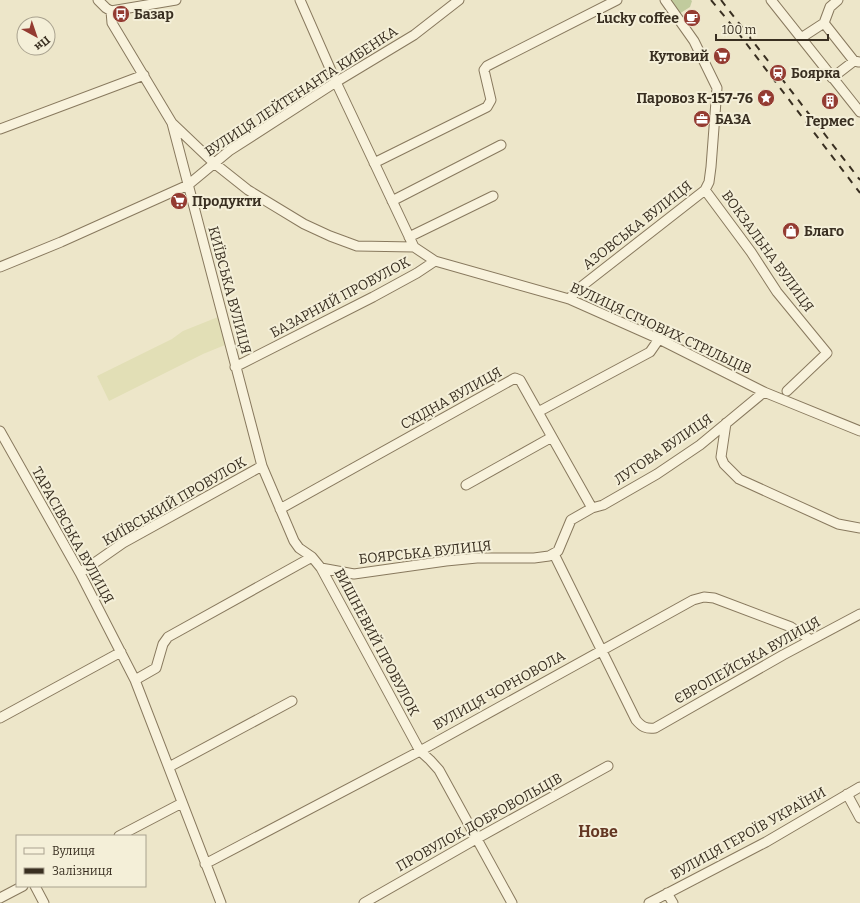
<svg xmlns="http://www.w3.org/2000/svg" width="860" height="903" viewBox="0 0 860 903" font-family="Bitter,serif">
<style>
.farmland{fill:#e2dfb6}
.green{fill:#c1cb9d}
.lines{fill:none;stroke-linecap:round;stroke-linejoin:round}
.minor-casing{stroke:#88795e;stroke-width:11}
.minor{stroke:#f8f2dc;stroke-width:9}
.rail{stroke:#392f21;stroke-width:2;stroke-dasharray:7 7;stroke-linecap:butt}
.labels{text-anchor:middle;stroke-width:4;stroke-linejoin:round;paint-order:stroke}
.poi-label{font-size:14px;font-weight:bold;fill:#392f21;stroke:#f4efd8;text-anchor:start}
.street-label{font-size:14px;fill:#392f21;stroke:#f4efd8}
.quarter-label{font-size:16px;font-weight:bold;fill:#643723;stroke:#f4efd8}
</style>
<rect width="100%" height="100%" fill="#ede6c9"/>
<path class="farmland" d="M218,317L225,345L203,354L109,401L97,376L172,339L183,331Z"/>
<path class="green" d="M669,0H691L692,1L690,7L679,14Z"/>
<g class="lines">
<defs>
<path id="minor" d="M98,0L106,8L111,11
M300,0L336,82L414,247L435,261L569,299L659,339L764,392L860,431
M665,0L694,41L717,88L711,167L709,182L705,190L751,252L777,292L827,353L787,391
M771,0L860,112
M111,11L112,23L172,123L262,466L294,541L299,548L312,557L321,568L420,751L430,760L439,770L512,903
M111,11L176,0
M824,23L830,7L838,0
M801,38L824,23L854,61
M832,78L854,61L859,62
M172,123L214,163L248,190L304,224L330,236L357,246L414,247
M0,129L144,75
M374,163L487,107L491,100L484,70L487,66L617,0
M392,201L501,145
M409,237L493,196
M0,267L61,242L188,185L229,151L336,82L414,35L459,0
M569,299L582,286L705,190
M235,367L373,297L417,273L435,261
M538,412L552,437
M726,423L721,457L724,464L739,479L838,524L860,528
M0,431L80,573L135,680L221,903
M592,508L603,505L657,474L700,445L764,392
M280,509L515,378L520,380L538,412L650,352L659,339
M554,554L636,720C642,727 646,729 655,728L783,655L860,614
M321,568L354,574L446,561L477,558H534L549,556L558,551L571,520L592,508L552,437L466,485
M80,573L123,543L262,466
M135,680L156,668L163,644L168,637L312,557
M0,718L121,652
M169,767L292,701
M847,794L860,818
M119,836L182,803
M205,864L420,751L693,600L704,597L714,598L791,627L811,640
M35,886L44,903
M667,893L673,903
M0,898L23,886
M364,903L476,839L608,766
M649,903L766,842L860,787"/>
</defs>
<use href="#minor" class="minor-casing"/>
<use href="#minor" class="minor"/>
<path class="rail" d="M711,0L739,34L860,193
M721,0L860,180"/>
</g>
<defs>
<symbol id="bus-disc" viewBox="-11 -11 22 22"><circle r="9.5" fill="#943b31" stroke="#f4efd8"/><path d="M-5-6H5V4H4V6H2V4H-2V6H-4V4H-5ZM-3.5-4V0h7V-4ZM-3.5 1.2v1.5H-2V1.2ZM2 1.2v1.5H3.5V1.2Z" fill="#fff"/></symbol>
<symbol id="cafe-disc" viewBox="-11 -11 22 22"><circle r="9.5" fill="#943b31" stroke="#f4efd8"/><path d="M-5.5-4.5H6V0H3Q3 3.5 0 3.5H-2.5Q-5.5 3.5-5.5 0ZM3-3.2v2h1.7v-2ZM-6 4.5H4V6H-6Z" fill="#fff"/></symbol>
<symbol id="supermarket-disc" viewBox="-11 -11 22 22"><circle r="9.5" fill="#943b31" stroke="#f4efd8"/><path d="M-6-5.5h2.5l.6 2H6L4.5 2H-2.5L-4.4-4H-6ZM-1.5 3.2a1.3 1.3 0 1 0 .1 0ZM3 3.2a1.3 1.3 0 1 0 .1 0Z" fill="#fff"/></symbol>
<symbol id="station-disc" viewBox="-11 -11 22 22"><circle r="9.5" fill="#943b31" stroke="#f4efd8"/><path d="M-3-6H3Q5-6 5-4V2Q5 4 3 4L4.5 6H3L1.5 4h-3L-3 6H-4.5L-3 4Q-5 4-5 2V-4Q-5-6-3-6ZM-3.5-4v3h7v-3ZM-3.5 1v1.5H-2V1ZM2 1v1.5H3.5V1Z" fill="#fff"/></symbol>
<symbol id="sight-disc" viewBox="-11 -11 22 22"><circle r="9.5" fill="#943b31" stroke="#f4efd8"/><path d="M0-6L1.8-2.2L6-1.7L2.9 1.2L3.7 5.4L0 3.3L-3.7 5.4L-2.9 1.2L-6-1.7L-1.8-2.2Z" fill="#fff"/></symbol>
<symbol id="building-disc" viewBox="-11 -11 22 22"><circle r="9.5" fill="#943b31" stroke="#f4efd8"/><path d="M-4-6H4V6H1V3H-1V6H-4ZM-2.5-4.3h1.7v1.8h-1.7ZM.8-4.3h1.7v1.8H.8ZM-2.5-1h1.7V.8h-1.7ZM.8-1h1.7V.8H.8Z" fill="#fff"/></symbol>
<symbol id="office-disc" viewBox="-11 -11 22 22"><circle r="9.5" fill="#943b31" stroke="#f4efd8"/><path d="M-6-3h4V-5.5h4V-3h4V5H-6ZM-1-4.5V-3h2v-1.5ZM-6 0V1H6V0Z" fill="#fff"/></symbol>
<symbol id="shop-disc" viewBox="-11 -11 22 22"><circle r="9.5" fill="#943b31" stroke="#f4efd8"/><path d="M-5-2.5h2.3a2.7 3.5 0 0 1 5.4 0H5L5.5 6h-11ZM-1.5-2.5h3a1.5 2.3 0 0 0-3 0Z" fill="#fff"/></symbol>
</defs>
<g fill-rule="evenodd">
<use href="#bus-disc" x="111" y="4" width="20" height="20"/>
<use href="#cafe-disc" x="682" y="8" width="20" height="20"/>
<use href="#supermarket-disc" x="712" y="46" width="20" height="20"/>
<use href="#station-disc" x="768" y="63" width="20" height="20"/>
<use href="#sight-disc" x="756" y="88" width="20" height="20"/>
<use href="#building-disc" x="820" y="91" width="20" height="20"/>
<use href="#office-disc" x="692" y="109" width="20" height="20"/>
<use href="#supermarket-disc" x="169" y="191" width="20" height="20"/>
<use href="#shop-disc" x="781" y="221" width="20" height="20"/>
</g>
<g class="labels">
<g class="poi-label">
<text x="134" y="19">Базар</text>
<text x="679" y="23" text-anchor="end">Lucky coffee</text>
<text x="709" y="61" text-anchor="end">Кутовий</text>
<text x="791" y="78">Боярка</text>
<text x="753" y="103" text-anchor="end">Паровоз К-157-76</text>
<text x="715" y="124">БАЗА</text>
<text x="830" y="126" text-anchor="middle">Гермес</text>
<text x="192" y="206">Продукти</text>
<text x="804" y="236">Благо</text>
</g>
<g class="street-label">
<text transform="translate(301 91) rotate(-33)" y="5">ВУЛИЦЯ ЛЕЙТЕНАНТА КИБЕНКА</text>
<text transform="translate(637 225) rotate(-38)" y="5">АЗОВСЬКА ВУЛИЦЯ</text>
<text transform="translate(768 251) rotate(54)" y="5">ВОКЗАЛЬНА ВУЛИЦЯ</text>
<text transform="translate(230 290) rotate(75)" y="5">КИЇВСЬКА ВУЛИЦЯ</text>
<text transform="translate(340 297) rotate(-28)" y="5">БАЗАРНИЙ ПРОВУЛОК</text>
<text transform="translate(661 328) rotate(25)" y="5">ВУЛИЦЯ СІЧОВИХ СТРІЛЬЦІВ</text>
<text transform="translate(451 398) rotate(-29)" y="5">СХІДНА ВУЛИЦЯ</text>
<text transform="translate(663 449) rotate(-34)" y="5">ЛУГОВА ВУЛИЦЯ</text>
<text transform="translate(174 501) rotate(-30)" y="5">КИЇВСЬКИЙ ПРОВУЛОК</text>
<text transform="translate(73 535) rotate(61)" y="5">ТАРАСІВСЬКА ВУЛИЦЯ</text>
<text transform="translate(425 552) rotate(-6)" y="5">БОЯРСЬКА ВУЛИЦЯ</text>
<text transform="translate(377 642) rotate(62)" y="5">ВИШНЕВИЙ ПРОВУЛОК</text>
<text transform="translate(747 660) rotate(-29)" y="5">ЄВРОПЕЙСЬКА ВУЛИЦЯ</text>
<text transform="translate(499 690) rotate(-29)" y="5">ВУЛИЦЯ ЧОРНОВОЛА</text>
<text transform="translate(479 822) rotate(-29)" y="5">ПРОВУЛОК ДОБРОВОЛЬЦІВ</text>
<text transform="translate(748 833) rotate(-29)" y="5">ВУЛИЦЯ ГЕРОЇВ УКРАЇНИ</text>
</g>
<g class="quarter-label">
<text x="598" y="837">Нове</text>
</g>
</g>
<rect x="16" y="835" width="130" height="52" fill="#f4efd8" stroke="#a9a28f"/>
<rect x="24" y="848" width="20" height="6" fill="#f8f2dc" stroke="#a9a28f"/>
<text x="52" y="855" font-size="12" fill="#392f21">Вулиця</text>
<rect x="24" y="868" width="20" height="6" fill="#392f21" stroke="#a9a28f"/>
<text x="52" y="875" font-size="12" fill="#392f21">Залізниця</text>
<g transform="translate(36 36) rotate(140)"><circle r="19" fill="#f4efd8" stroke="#a9a28f"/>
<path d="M0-3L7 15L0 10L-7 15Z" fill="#943b31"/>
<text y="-6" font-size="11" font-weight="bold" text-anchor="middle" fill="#392f21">Пн</text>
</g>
<path d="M716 34v6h112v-6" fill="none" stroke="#392f21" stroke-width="2"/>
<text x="722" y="34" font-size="12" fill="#392f21" stroke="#f4efd8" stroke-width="3" paint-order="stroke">100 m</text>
</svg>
